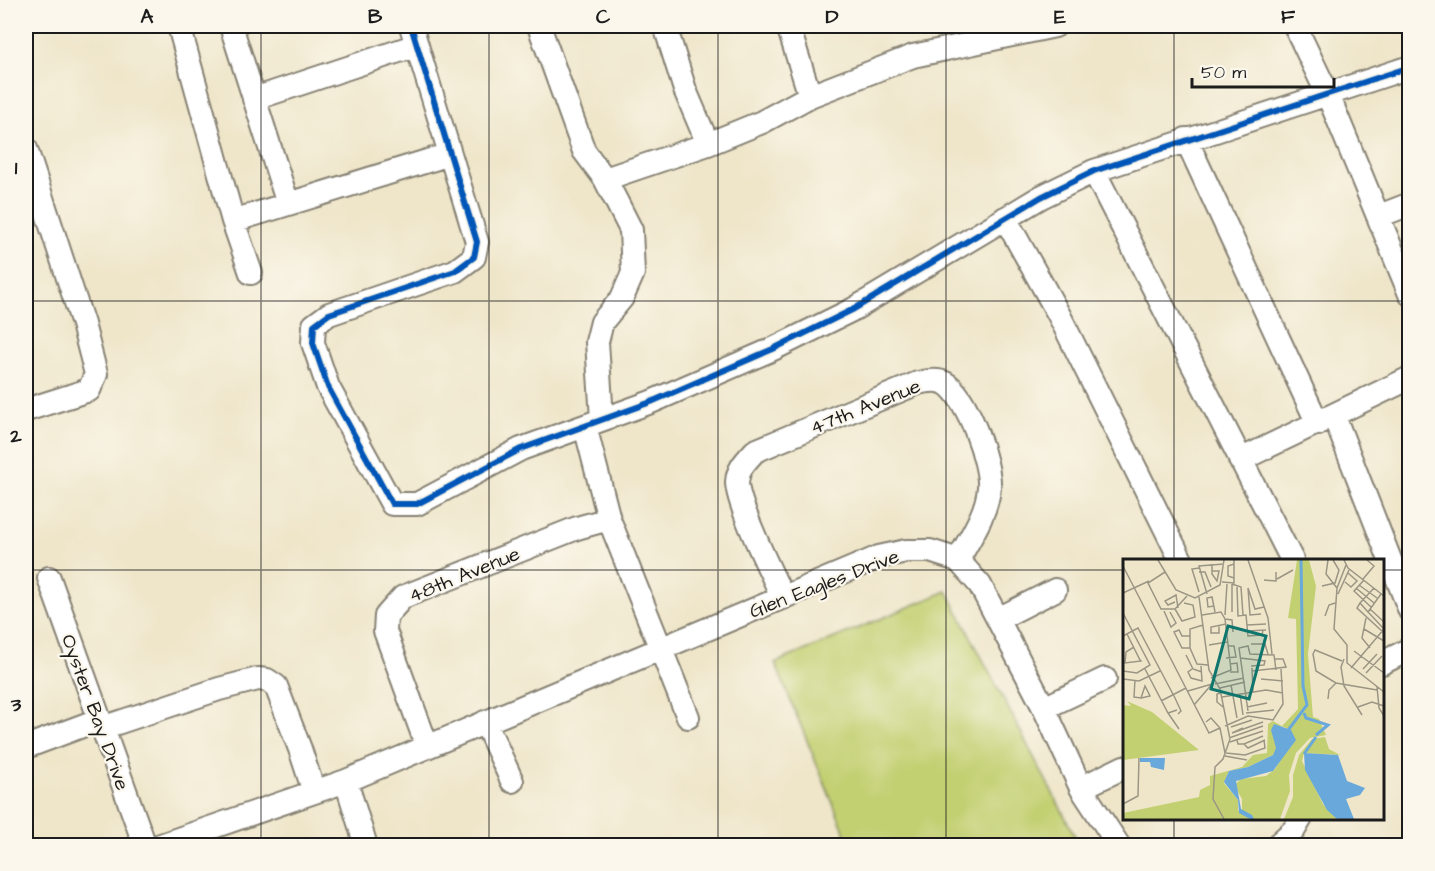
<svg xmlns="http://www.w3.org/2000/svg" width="1435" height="871" viewBox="0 0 1435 871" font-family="'Architects Daughter',sans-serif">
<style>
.green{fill:#c3d072;stroke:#707647;stroke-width:1.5}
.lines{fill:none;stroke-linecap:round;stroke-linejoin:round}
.street-casing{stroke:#868173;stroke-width:26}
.street{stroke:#fff;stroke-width:22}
.cycleway-casing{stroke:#fbf7ec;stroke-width:10}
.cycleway{stroke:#0057b8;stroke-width:6}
.grid{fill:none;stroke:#1c1c1c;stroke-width:1.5;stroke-opacity:0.55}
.labels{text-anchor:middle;stroke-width:4.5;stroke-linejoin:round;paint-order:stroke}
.street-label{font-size:20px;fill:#1c1c1c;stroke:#fbf7ec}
.inset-river{fill:none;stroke:#68a8db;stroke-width:3}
.inset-road{fill:none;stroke:#9b9584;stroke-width:1.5}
.view{fill:#0f766e;fill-opacity:0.15;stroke:#0f766e;stroke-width:3}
.inset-edge{fill:none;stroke:#1c1c1c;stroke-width:3}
.neatline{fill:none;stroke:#1c1c1c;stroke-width:2}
.grid-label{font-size:20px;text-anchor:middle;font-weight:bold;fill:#1c1c1c}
</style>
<rect width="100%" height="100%" fill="#fbf7ec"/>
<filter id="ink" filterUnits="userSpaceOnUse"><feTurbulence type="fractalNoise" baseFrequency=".0167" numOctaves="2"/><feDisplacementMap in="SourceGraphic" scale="12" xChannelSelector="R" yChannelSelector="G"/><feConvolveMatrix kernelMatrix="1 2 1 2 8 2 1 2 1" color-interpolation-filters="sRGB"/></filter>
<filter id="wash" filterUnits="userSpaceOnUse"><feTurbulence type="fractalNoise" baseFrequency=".008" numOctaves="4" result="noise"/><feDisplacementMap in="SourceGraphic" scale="24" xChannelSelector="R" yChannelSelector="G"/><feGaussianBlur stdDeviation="1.35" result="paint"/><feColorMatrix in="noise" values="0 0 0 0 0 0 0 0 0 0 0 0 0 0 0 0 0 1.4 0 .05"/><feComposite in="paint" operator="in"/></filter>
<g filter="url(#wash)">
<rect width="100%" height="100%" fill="#efe6ca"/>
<path class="green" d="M947,591L1075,836L1043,846L850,845L775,663Z"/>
</g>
<g filter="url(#ink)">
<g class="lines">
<defs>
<path id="street" d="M179,26L233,221L251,273
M231,26L288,204
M411,26L477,242L474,257L455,271L329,314L314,325L313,343L328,387L392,504H417L521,449L651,402L773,349L854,309L1041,197L1094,171L1410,67
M539,26L584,151L605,179L631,230L633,273L622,298L602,322L597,342L602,419
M665,26L685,90L708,144
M788,26L810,96
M1295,26L1328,95L1410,294
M254,99L417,45
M1186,139L1318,424
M26,149L83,324L96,374L89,390L26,410
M1094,171L1292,560
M605,179L708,144L762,122L810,96L913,56L1055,26
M1379,216L1410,204
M1005,218L1059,315L1181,560
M233,221L450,154
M1334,416L1410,611
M585,426L609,519
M1240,460L1410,378
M49,578L145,846
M783,598C772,574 737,505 737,482C738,468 746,461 755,451L918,383C926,381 937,379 945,383C967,395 991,464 989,488C987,513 970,538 958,560
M998,619L1055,590
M1382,663L1410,649
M1044,708L1105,679
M485,722L512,781
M102,728L219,689L258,679L267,680L276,686L300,749L314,792
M427,746L385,631L386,616L403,597L577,528L609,519L688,717
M26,747L98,720
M346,781L366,846
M1081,788L1124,767
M158,846L346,781L879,557L906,551H930L958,560L980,585L1044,708L1081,788L1119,846
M1276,846L1294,830L1301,818"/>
</defs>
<use href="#street" class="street-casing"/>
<use href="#street" class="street"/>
<defs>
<path id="cycleway" d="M411,26L477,242L474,257L455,271L329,314L314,325L313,343L328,387L392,504H417L521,449L651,402L773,349L854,309L1041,197L1094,171L1410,67"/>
</defs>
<use href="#cycleway" class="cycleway-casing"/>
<use href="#cycleway" class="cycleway"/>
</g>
</g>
<path class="grid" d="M261,26V846M489,26V846M718,26V846M946,26V846M1174,26V560M26,301H1410M26,570H1124M1382,570H1410M1174,818V846"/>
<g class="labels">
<g class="street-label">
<text transform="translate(865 406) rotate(-22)" y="7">47th Avenue</text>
<text transform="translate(464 574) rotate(-22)" y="7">48th Avenue</text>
<text transform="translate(824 583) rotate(-21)" y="7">Glen Eagles Drive</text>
<text transform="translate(96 712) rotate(70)" y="7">Oyster Bay Drive</text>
</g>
</g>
<g transform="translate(1123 559)">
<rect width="261" height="261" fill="#efe6ca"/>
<path d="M174,1H186L193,27L185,95L190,158L196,160L203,176L187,179L173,194L166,216L167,232L157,260H131L119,253V240L111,226L118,220L143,217L152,210L167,187L168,171L158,167L150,173L154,189L150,196L125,208L106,212L101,224L115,241V251L127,260H0V254L76,238L77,231L87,226V217L119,208L130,196L144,194L145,165L150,162L159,167L175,150L173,60L165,59ZM4,142L29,153L76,191L0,201V146L8,147ZM202,178L206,190L217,196L181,194L179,202L200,245L214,260H161L170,238V216L176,196L189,180Z" fill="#c3d072"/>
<path d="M151,165L168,171L173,181L150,212L113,222L118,250L129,256L131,260H127L116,254L115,241L101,223L106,212L125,208L150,196L153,189L148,171ZM181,194L215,196L224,222L242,229L237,236L223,240L231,260H214L204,251L182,211ZM17,199H42L41,211L28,208L27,203H17Z" fill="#68a8db"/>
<path class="inset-river" d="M181,154L183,159L205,166L193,176M163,174L184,146L180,127L178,1M181,195L193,178"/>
<path class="inset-road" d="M35,1L53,31L72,39L97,26L101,1M125,1L145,59L149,95M205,1L203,15L214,29L211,70L224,86V104L261,133M221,1L225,9L261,37M0,7L86,174L97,169M76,9L69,10L76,33M89,12H96L94,22L89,15V5M42,13L25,24L38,50H52L64,37M76,13H82L88,28M111,19L105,17V7L111,5M154,20L170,11M240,20L251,7L244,1M141,21L153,22V13M241,21L231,32L248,48M99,23L111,24V1M222,23L228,28L234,22L225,14M109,25L118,28L120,56M109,25V53M236,26L254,39M199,27L212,24L216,11L210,1M114,28L115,57L123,56L125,77L139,76L140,71M125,29L127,56L138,55M125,29L132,50L141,48M214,29L223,6M233,29L251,44M0,34L26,22M84,35L76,7L101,5M215,35L226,11M258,35L245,53L261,70M76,38L86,111L97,130L107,180L100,200L92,208L90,240L101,260M52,43L45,46L42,42L53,36L55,49M237,44L234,49L261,74M91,47L85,48L84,39L89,38L92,53M52,50L59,62L72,58L70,46L61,44M247,50L261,63M41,52L48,68L53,64L47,53M245,53L237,44L251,29M0,54L27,106L14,114L0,112M79,56L98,53L102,60L108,111L88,119M102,56L104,25M202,57L206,46L212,44M243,59L239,79L247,89M102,60L109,61L110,73M80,66L67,70V89L74,105L85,106M96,66V74H88V68L103,65M124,66L143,65M241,70L261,82M124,72L143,71M4,75L17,101L18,102L2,104L3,93L11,88M0,77L15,69L52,139L58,152L55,155M128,85H142L145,95M86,86L104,83M67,89H59L51,73L56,71L59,77H67M231,92L261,114M63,96L70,110L79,113M103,99L113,98L111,87H105M117,99L142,102L141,106L128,107M221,100L218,108L221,127L239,156M219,102L192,91L190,95L193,112L213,124L254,131M129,109L130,133M228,109L261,70M22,110L45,154L54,151M69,110L65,113L68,119L79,122L78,107M240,110L254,95M129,112L163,108L160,100H152M107,113H115L114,104L107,105M243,114L259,97M0,120L16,122L37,112M138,120L160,122M12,121L11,138L18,139L22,127L27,137L18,139M92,125L121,119M108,126L114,159M254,128L256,149L261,157M97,129L122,123M65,132L89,125M98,134L94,135V143L100,148M117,135L120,156M99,138L143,131L160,134M205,140L206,131L213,124M38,142L63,129M71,146L89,125M124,148L144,144M235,148L249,143L261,147M125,152L116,89L125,87L127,95L151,96L153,111M45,154L56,170M123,154L151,151M83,163L88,159L97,169L102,194M102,167L125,157L150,161L160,145L158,110M108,168L129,161M120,169L109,174L140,163M106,179L140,167M114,181L115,185H121L140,177M107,183L140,172M121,185L125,189L142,181M103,194L122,196L142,189L141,181M102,197L124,201M0,245L15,237L16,199"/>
<path class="view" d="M105,67L143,77L126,140L88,130Z"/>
<rect width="261" height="261" class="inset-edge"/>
</g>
<rect width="1435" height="871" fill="none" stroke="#fbf7ec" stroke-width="66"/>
<path d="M1192 78v9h142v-9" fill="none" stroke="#1c1c1c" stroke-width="3"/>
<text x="1201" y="78" font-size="18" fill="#1c1c1c" stroke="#fbf7ec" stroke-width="4.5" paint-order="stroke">50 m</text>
<rect x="33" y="33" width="1369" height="805" class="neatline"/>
<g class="grid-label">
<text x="147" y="23">A</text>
<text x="375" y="23">B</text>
<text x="603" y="23">C</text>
<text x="832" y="23">D</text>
<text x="1060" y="23">E</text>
<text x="1288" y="23">F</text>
<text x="16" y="174">1</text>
<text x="16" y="442">2</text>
<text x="16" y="711">3</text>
</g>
</svg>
